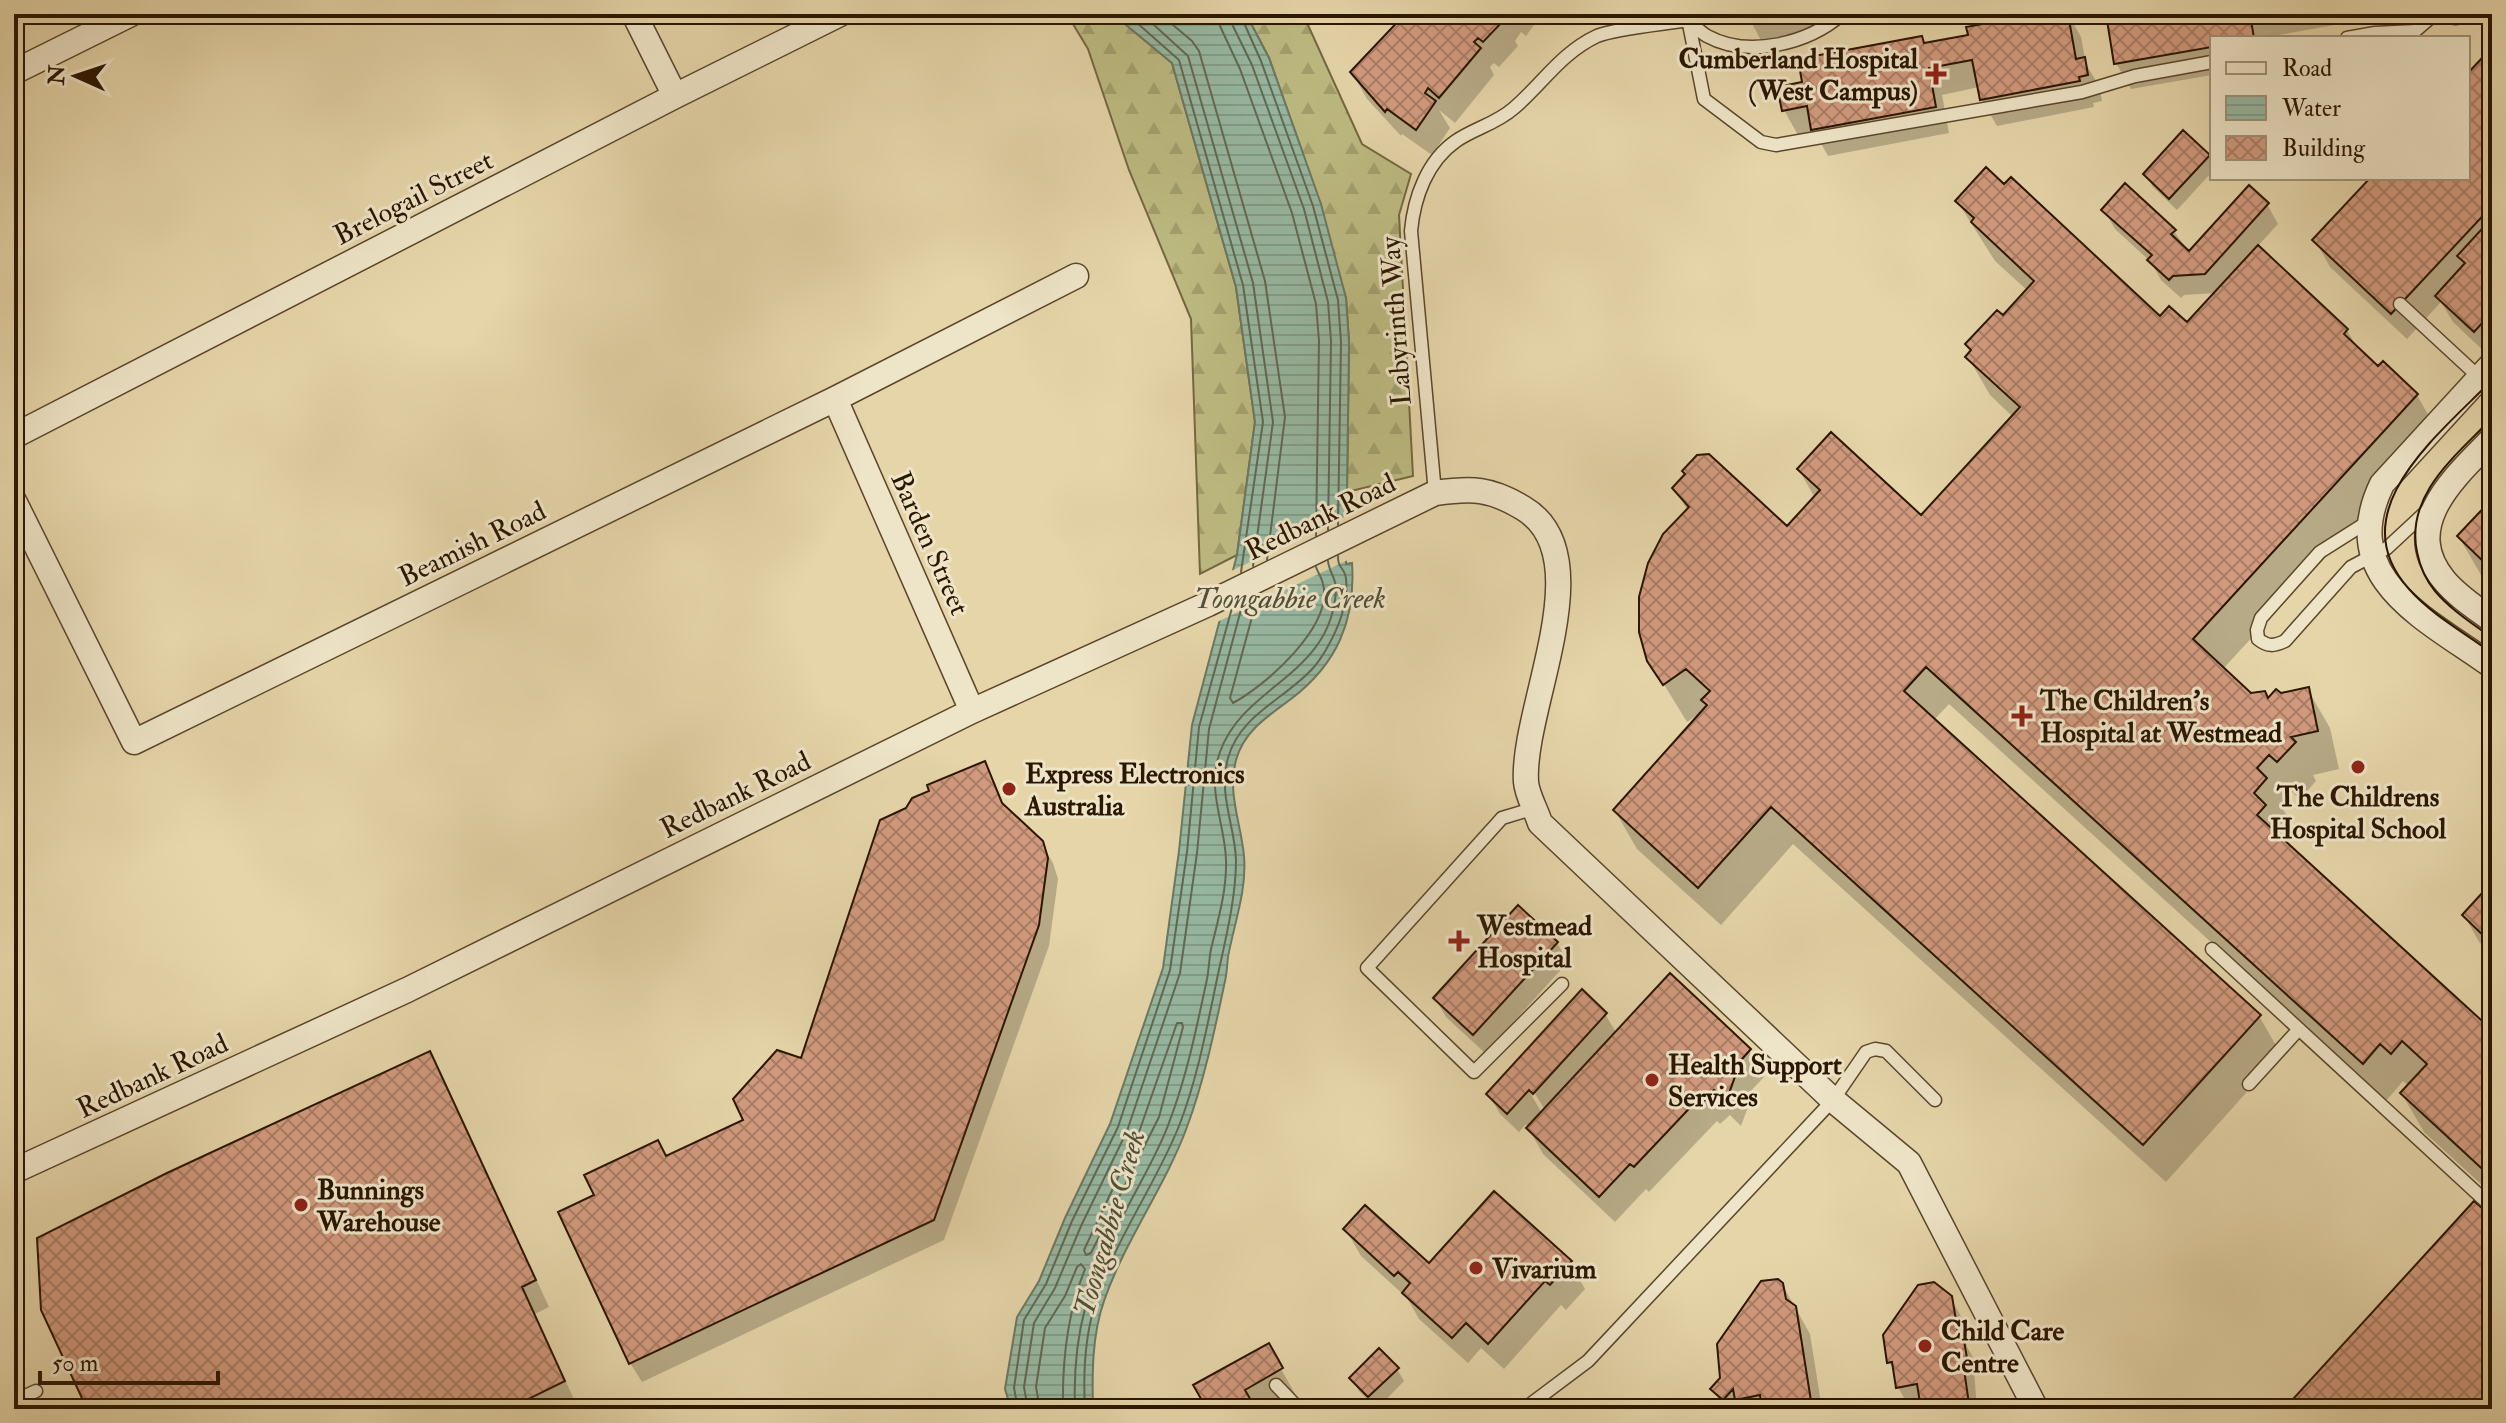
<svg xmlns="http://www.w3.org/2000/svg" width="2506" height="1423" viewBox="0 0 2506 1423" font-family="'IM FELL Double Pica',serif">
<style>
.forest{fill:url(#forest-firs);stroke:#746841;stroke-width:2}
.water{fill:url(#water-rules);stroke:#6c7862;stroke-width:2}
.pier{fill:#e5d5a9}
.shadow{fill:#0003;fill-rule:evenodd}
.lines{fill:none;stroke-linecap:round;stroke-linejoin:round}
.shore{stroke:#616852;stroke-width:2}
.building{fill:url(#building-cross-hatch);stroke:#2b1600;stroke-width:2}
.lane-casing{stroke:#5a462a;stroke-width:15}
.street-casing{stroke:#5a462a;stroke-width:27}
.lane{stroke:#eee4c7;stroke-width:12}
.street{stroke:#eee4c7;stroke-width:24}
.tram{stroke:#2b1600;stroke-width:2}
.poi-dot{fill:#8f2418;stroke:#eee4c7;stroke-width:3}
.labels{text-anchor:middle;stroke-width:6;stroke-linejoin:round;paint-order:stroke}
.poi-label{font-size:28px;font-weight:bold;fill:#2b1600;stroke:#eee4c7;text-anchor:start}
.street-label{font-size:28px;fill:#2b1600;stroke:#eee4c7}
.water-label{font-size:30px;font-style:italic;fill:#514f39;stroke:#eee4c7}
</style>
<defs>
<pattern id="forest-firs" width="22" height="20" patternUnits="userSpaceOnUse" patternTransform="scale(2)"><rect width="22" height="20" fill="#bdbb82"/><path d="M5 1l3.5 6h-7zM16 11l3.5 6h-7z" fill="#a3a06e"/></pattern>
<pattern id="water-rules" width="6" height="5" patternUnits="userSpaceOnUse" patternTransform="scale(2)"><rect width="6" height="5" fill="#97b9a3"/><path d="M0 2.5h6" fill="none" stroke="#829e8b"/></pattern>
<pattern id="building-cross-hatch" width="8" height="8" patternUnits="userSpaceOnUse" patternTransform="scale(2)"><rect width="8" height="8" fill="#d19a7e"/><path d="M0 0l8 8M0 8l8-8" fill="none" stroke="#aa7d65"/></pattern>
</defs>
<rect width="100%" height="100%" fill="#e5d5a9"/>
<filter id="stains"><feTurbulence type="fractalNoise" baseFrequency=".0025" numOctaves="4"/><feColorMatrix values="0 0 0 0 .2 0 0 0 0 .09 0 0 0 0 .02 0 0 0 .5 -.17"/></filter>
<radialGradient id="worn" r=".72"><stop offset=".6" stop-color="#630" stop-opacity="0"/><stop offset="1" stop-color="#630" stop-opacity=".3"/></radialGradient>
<path class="forest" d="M1067,14H1113L1172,63L1236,287L1255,422L1237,555L1200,574L1191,319L1129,170L1088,49Z
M1246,14H1303L1362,144L1411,174L1399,215L1413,476L1347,492L1349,342L1346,298L1302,151L1269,58Z"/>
<path class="water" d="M1113,14H1246L1269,58L1321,204L1346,298L1349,342L1346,564L1352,563C1356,620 1337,664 1291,699C1268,716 1244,731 1236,760C1227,793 1241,823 1244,856C1247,890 1234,924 1228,957C1227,965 1227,973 1225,981C1215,1029 1204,1081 1187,1127C1165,1187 1125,1240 1104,1301C1092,1335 1092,1374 1093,1409H1011L1005,1389L1017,1317L1039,1281L1065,1218L1110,1124L1163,968L1179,851L1192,725L1237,555L1255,422L1236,287L1172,63Z"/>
<path class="pier" d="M1351,514L1350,559L1217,622L1229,572Z"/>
<path class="shadow" d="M1408,14H1542L1526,36L1521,32L1515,41L1518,46L1499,67L1494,63L1490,67L1494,75L1455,123L1439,110L1450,128L1432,155L1402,134L1401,136L1367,99L1352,72Z
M1747,14H1825L1828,33L1763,44Z
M2049,14H2068L2081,37L2086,64L2099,86L2102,101L2093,103L2094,107L1997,126L1982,100L1979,87L1942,95L1949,133L1828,156L1815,133L1799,137L1784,110L1804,84L1921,38L1925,45L1970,36Z
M2108,14H2332L2334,25L2263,38H2212V75L2131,89L2116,63Z
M2492,68V354L2490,357L2453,322L2441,302L2407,339L2330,267L2315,240L2373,178H2468V76Z
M2208,156L2212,163V172L2177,210L2153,187L2145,174Z
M1957,201L2160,318L2187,325L2217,293L2184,295L2181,298L2161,280L2151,262L2115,229L2104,210L2174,231L2189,253L2267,204L2278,224L2257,247L2347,330L2358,349L2378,369L2383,364L2417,395L2439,434L2223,669L2251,695L2268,700L2308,690L2330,728L2339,769L2313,775L2316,781L2300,799L2292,792L2280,805L2288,817L2278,828L2288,845L2492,1032V1194L2424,1132L2402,1094L2409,1086L2403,1081L2386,1101L1949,704L1934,720L2259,1016L2281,1054L2166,1182L1793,844L1721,925L1637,849L1615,811L1703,711L1687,722L1649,660L1688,511L1674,488L1787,529L1815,498L1799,470L1921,518L2013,417L1990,395L1968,357L1972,352L1967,344L2003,318L2028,291L1995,261Z
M2492,502V585L2481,575L2459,537Z
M984,764L1006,809L1041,843L1053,863L1058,879L1049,946L944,1240L642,1382L630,1363L666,1158L746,1121L802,1061L908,809Z
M2492,885V953L2479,942L2464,915Z
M1557,943L1568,962L1485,1053L1446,1017L1435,998Z
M1605,1014L1617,1034L1749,1051L1764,1077L1748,1094L1751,1099L1741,1126L1730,1115L1720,1124L1717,1121L1649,1192L1646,1189L1615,1222L1543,1154L1526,1124L1519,1132L1500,1114L1489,1095ZM1529,1084L1545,1110L1542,1113L1526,1086Z
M429,1054L444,1080L549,1307L535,1314L578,1408L89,1409Z
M1346,1230L1429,1266L1570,1263L1585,1289L1566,1310L1561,1305L1504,1369L1481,1348L1468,1363L1419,1319L1407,1298L1361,1256Z
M1782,1284L1810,1334L1822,1409H1724L1713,1389Z
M1950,1297L1962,1318L1967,1347L1973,1357L1977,1409H1923L1922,1405L1909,1407L1898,1387L1896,1373L1889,1362Z
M1268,1346L1303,1408L1209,1409Z
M1397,1369L1404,1381L1377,1409L1359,1391L1352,1378Z"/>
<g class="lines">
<path class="shore" d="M1127,14L1179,60L1243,285L1263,422L1241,572
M1142,14L1188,56L1253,283L1273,422L1253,566
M1160,14L1192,41L1199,51L1265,281L1285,417L1267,560
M1218,14L1220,26L1240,69L1292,213L1316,304L1319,341L1316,536
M1230,14L1232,24L1252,65L1304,209L1328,302L1331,341L1328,530
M1240,14L1261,61L1313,206L1338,300L1341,342L1338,525
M1258,595L1230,698L1233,703C1265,686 1334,626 1323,584C1322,578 1318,573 1316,567
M1177,1023H1182L1183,1027L1159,1117L1091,1253L1086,1255L1084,1250L1138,1135Z
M1018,1409L1014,1388L1024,1320L1046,1284L1072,1221L1118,1127L1170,970L1187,852L1199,727L1232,608
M1028,1409L1024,1387L1034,1323L1055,1288L1081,1226L1127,1131L1180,973L1197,853L1209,729L1243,602
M1040,1409L1036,1387L1045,1328L1065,1296L1077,1267L1081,1264L1085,1269C1067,1314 1062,1361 1063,1409
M1075,1409C1072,1331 1089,1281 1125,1212C1140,1182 1159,1152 1170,1120C1187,1075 1197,1026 1207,979C1209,969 1209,959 1211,949C1218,920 1227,890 1226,860C1225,823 1206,790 1220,752C1244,684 1332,676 1336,589C1336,578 1329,572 1328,561
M1085,1409C1083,1374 1085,1335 1096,1301C1115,1239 1155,1186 1179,1126C1197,1080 1207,1027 1217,979C1225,941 1236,899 1236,860C1235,825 1218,796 1228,758C1240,714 1286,699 1314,667C1325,654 1337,631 1342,614C1345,604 1349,581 1344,572C1340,565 1338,565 1338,556"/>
</g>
<path class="building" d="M1405,14H1500L1505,19L1483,42L1478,38L1474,42L1481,48L1439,98L1428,88L1425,93L1436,101L1416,130L1387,109L1385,112L1350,72Z
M2038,14H2068L2076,59L2085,57L2088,75L2079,77L2080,81L1980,100L1972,60L1929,68L1936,107L1811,130L1807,106L1782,111L1777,87L1802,82L1798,59L1922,36L1924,43L1968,35L1966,27Z
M2106,14H2250L2254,38H2212V47L2114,64Z
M2483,57L2492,65V206L2391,314L2312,240L2370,178H2468V73Z
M2183,130L2210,155L2169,199L2143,174Z
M1986,167L2004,184L2011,177L2160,316L2169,306L2187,322L2258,245L2348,329L2344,334L2378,366L2383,361L2418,394L2193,639L2251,693L2265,691L2268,698L2276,689L2281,693L2309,687L2318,731L2291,737L2296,742L2277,762L2269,755L2257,768L2267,778L2254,793L2266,805L2257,815L2492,1030V1178L2400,1093L2427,1064L2402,1041L2391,1054L2380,1044L2363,1064L1926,667L1904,691L2261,1015L2143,1145L1771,807L1698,888L1613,810L1707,705L1701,700L1710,691L1686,669L1663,685L1647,661L1639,632V597L1648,563L1663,534L1689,507L1672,488L1685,474L1682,471L1697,455L1709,454L1787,526L1820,490L1797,469L1831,432L1921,515L2020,407L1965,357L1971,350L1965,344L1997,310L2003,315L2034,281L1971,222L1974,218L1955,201Z
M2125,183L2176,230L2171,234L2189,251L2249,185L2269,203L2205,274L2173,276L2169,280L2147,260L2152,255L2101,210Z
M2492,218V312L2474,332L2435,296L2465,263L2457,256Z
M2492,499V570L2457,536Z
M985,761L1002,803L1043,841L1048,858L1039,925L934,1220L629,1364L558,1212L594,1195L584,1175L658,1140L666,1156L743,1120L733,1099L777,1050L801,1058L880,820L906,808L912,798L929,791L927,785Z
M2492,882V944L2462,915Z
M1518,905L1558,942L1473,1035L1433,998Z
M1670,973L1751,1049L1734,1068L1737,1071L1726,1102L1714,1090L1705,1100L1701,1096L1634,1167L1630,1164L1599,1197L1526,1128Z
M1582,989L1607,1013L1533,1094L1529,1090L1507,1114L1486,1094Z
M430,1051L536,1280L522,1287L565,1381L508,1409H87L41,1310L37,1238L167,1173Z
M1494,1191L1572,1261L1550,1285L1545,1281L1488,1344L1466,1323L1452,1338L1402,1293L1410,1283L1398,1272L1394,1276L1343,1229L1365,1205L1429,1263Z
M2474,1201L2492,1217V1409H2284Z
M1778,1279L1783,1283L1786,1299L1796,1306L1811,1401L1762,1409L1760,1395L1735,1400L1733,1389L1723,1400L1710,1389L1720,1378L1717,1344L1761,1281Z
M1934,1282L1952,1296L1958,1333L1963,1335L1967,1358L1963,1362L1969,1404L1921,1409L1917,1384L1896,1388L1892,1362L1887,1363L1883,1335L1918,1285Z
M1269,1343L1283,1368L1245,1390L1256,1409H1207L1193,1385Z
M1379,1348L1399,1368L1368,1397L1349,1378Z"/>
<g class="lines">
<defs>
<path id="lane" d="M1688,19L1704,99L1761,142L1776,145L2082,92L2135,76L2212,62
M2347,38L2375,33L2415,31L2430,18L2442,15L2455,18L2479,14
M2400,304L2480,378
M1435,493L1411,231C1414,198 1427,161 1456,141C1475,128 1496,124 1514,108C1543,83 1561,53 1597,36C1616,28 1665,24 1688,20C1694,25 1700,32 1707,36C1749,59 1809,43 1842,14
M2369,521L2320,552L2261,618L2257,630L2258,639C2268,647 2274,646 2285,641L2351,567L2387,548L2430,508
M1535,808L1502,818L1367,968L1474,1072L1562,984
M2212,949L2492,1207
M2249,1084L2299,1029
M1276,1385L1299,1409
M14,1401L36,1391
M1524,1409L1588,1361L1833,1100L1866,1052L1875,1049L1886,1051L1935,1100"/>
<path id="street" d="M634,14L675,96
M14,72L131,14
M2492,364L2382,484C2336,579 2427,619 2492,666
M835,399L972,711
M14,436L675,96L840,14
M2492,439C2456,476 2399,525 2444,580C2457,596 2476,608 2492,620
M14,501L134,742L835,399L1076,276
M14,1171L407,990L972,711L1208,604L1435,493C1472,488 1490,488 1523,508C1603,555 1521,709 1526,782C1527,795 1536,810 1540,823L1833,1100L1909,1163L2036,1409"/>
</defs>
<use href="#lane" class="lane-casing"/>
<use href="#street" class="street-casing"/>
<use href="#lane" class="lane"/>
<use href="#street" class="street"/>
<path class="tram" d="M2492,380C2441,433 2338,511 2409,589C2432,615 2465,633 2492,653
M2492,418C2457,455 2405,494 2417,552C2420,567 2425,579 2435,591C2451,610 2472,623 2492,638"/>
</g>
<g class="poi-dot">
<path d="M1932 62h8v8h8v8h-8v8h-8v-8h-8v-8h8z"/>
<path d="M2018 704h8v8h8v8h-8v8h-8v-8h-8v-8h8z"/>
<circle cx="2358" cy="767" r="8"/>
<circle cx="1009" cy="789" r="8"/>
<path d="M1455 929h8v8h8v8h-8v8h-8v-8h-8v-8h8z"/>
<circle cx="1652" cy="1080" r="8"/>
<circle cx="301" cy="1205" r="8"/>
<circle cx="1476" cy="1268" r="8"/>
<circle cx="1925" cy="1346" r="8"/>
</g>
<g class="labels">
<g class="poi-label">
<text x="1918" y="68" text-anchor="end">Cumberland Hospital<tspan x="1918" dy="32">(West Campus)</tspan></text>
<text x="2040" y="710">The Children's<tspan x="2040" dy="32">Hospital at Westmead</tspan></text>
<text x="1025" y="783">Express Electronics<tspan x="1025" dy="32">Australia</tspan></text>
<text x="2358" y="806" text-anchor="middle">The Childrens<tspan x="2358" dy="32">Hospital School</tspan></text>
<text x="1477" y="935">Westmead<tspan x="1477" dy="32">Hospital</tspan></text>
<text x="1668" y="1074">Health Support<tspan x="1668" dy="32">Services</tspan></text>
<text x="317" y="1199">Bunnings<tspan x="317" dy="32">Warehouse</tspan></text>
<text x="1492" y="1278">Vivarium</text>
<text x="1941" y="1340">Child Care<tspan x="1941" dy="32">Centre</tspan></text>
</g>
<g class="street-label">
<text transform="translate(413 197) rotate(-27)" y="10">Brelogail Street</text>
<text transform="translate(1395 321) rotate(-94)" y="10">Labyrinth Way</text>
<text transform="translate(1320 516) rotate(-26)" y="10">Redbank Road</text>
<text transform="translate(472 543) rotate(-26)" y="10">Beamish Road</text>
<text transform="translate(931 543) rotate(66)" y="10">Barden Street</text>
<text transform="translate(735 794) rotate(-26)" y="10">Redbank Road</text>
<text transform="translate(152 1075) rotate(-25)" y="10">Redbank Road</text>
</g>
<g class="water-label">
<text x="1290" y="608">Toongabbie Creek</text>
<text transform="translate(1109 1223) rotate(-74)" y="10">Toongabbie Creek</text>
</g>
</g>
<rect width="2506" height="1423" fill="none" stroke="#e5d5a9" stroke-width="48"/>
<rect x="16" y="16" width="2474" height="1391" fill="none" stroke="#2b1600" stroke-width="4"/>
<rect x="24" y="24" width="2458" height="1375" fill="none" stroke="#2b1600" stroke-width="2"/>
<rect x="2210" y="36" width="260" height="144" fill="#eee4c7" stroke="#a09277" stroke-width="2"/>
<rect x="2226" y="62" width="40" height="12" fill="#eee4c7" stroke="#a09277" stroke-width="2"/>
<text x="2282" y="76" font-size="24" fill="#2b1600">Road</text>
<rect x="2226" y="96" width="40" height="24" fill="url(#water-rules)" stroke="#a09277" stroke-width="2"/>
<text x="2282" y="116" font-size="24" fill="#2b1600">Water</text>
<rect x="2226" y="136" width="40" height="24" fill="url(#building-cross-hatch)" stroke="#a09277" stroke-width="2"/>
<text x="2282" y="156" font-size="24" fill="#2b1600">Building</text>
<g transform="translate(76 76) rotate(273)" stroke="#eee4c7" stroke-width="6" paint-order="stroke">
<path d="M0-6L14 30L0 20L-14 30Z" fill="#2b1600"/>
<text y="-12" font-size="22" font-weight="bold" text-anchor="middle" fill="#2b1600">N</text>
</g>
<path d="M40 1371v12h178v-12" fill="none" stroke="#2b1600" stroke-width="4"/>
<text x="52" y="1371" font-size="24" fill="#2b1600" stroke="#eee4c7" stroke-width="6" paint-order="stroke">50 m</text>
<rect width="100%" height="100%" filter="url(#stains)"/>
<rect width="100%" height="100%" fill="url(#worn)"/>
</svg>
